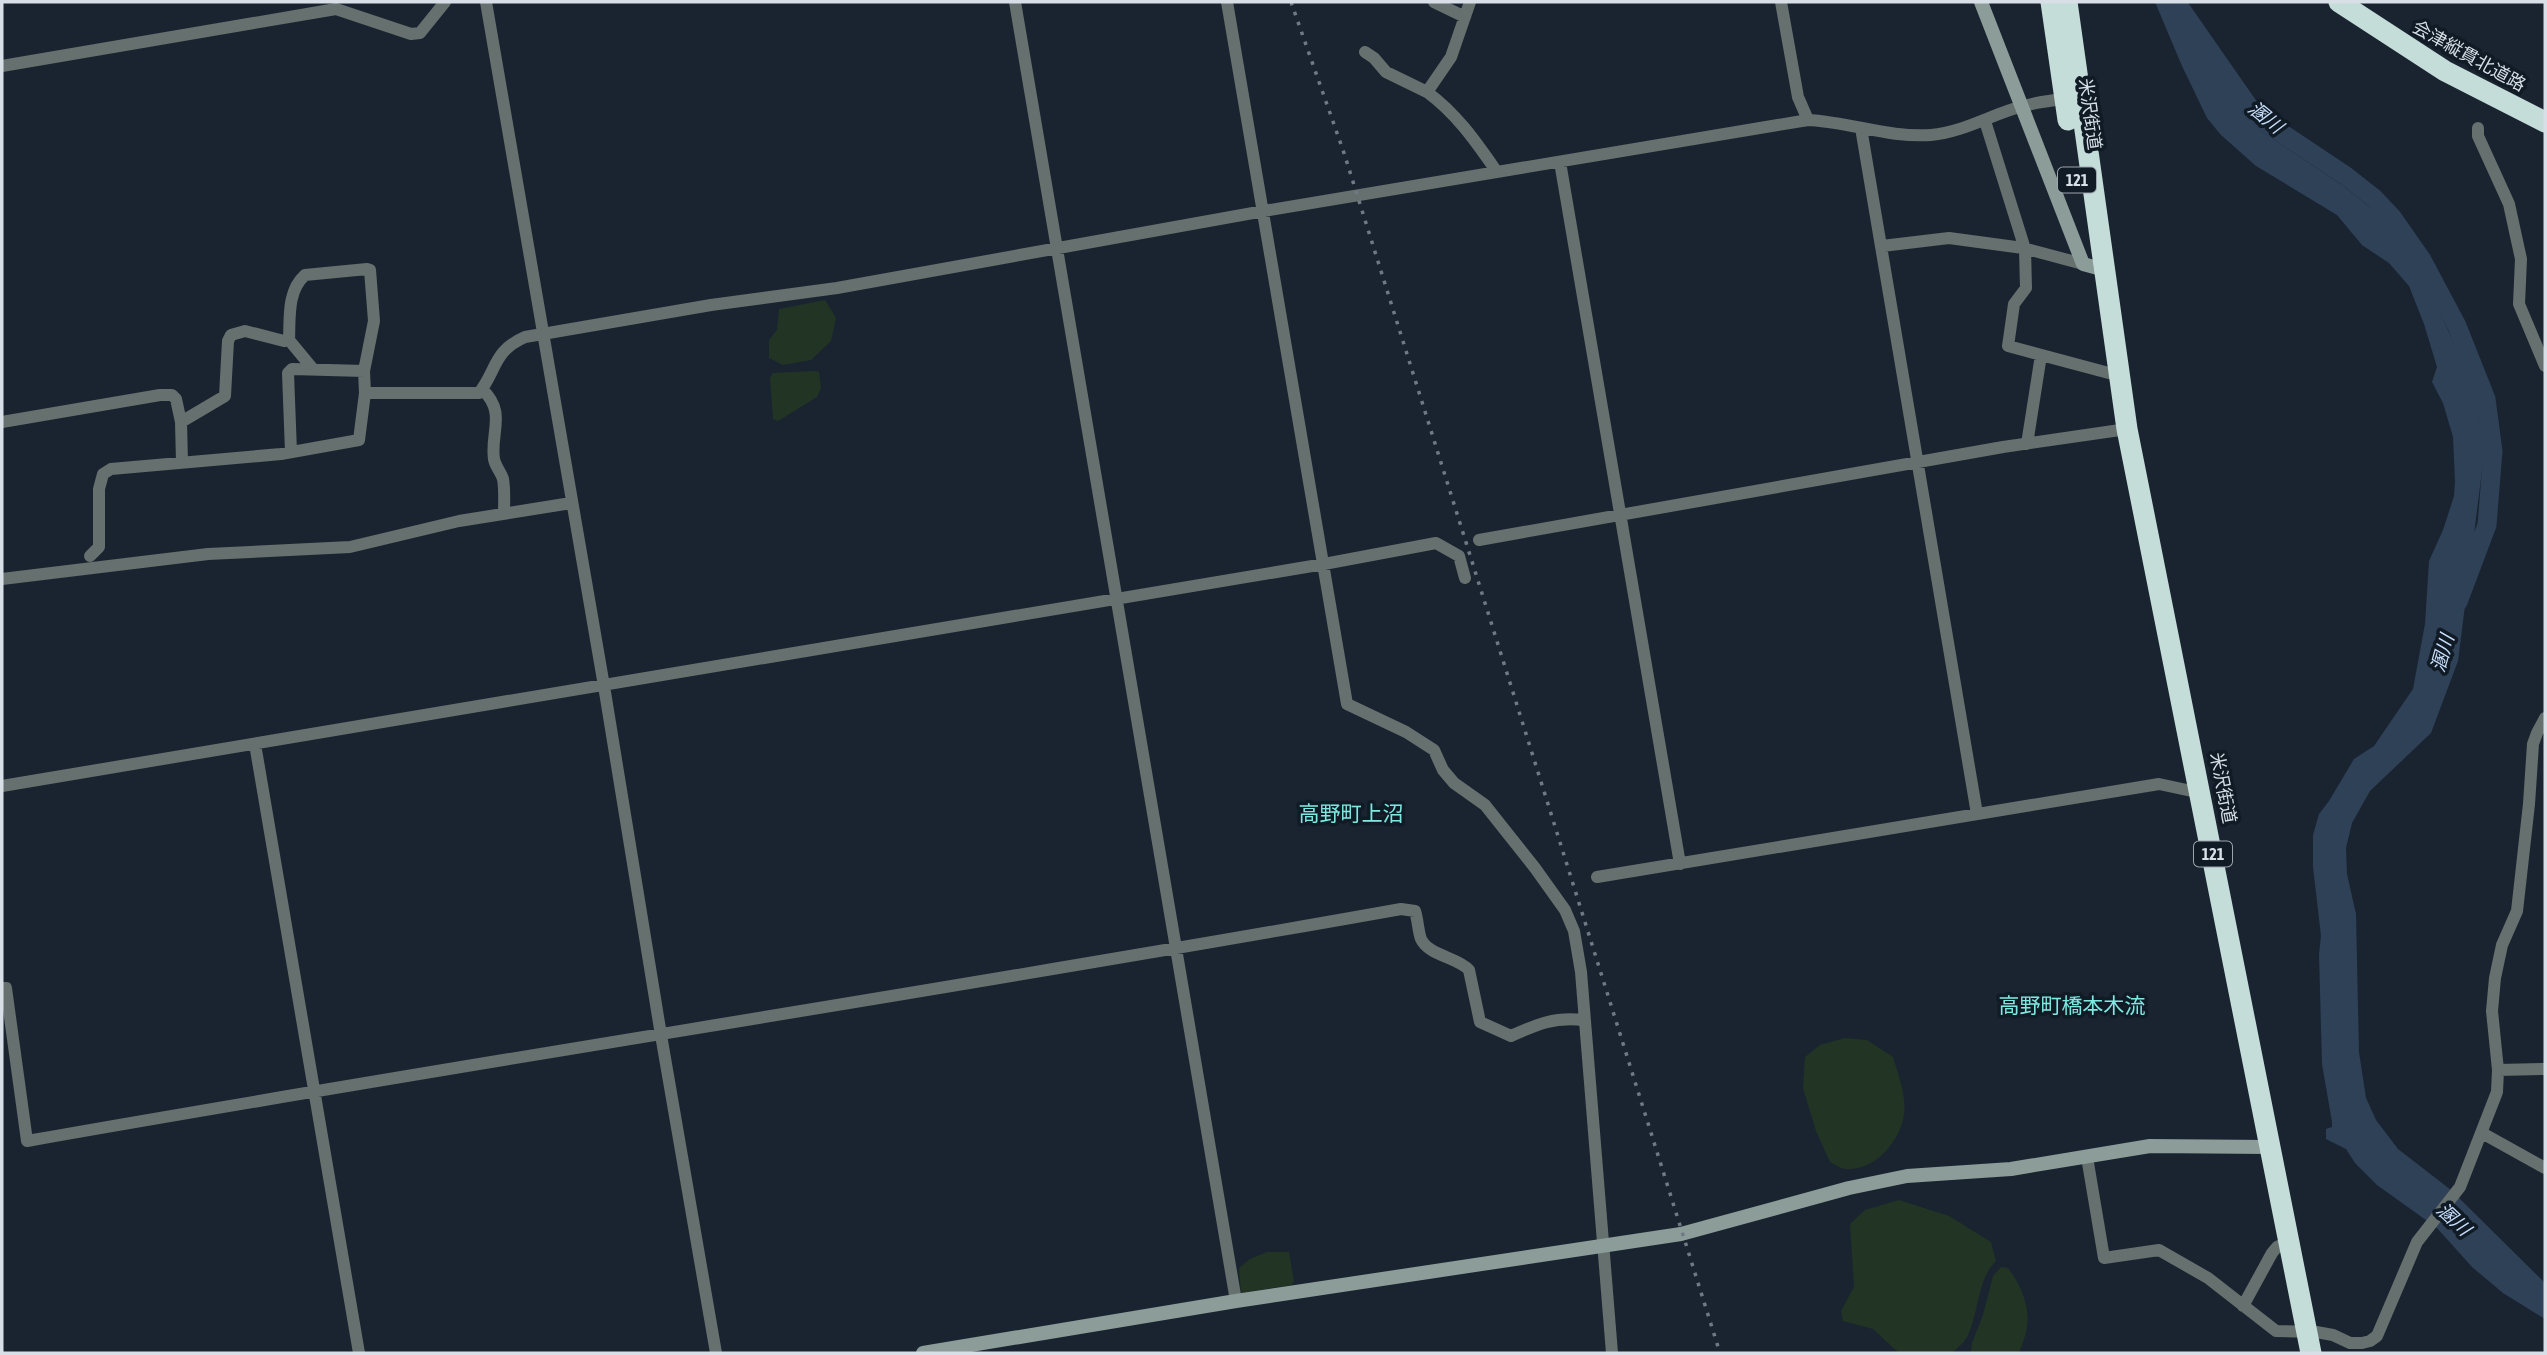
<svg xmlns="http://www.w3.org/2000/svg" width="2547" height="1355" viewBox="0 0 2547 1355" font-family="'Asap Condensed','Noto Sans JP',sans-serif">
<style>
.green{fill:#223524}
.water{fill:#2e4157}
.lines{fill:none;stroke-linecap:round;stroke-linejoin:round}
.river{stroke:#2e4157;stroke-width:19}
.street{stroke:#66706e;stroke-width:12}
.secondary{stroke:#8c9c99;stroke-width:14}
.highway{stroke:#c4ddd9;stroke-width:21}
.rail{stroke:#717a84;stroke-width:3.5;stroke-dasharray:3.5 7;stroke-linecap:butt}
.labels{text-anchor:middle;stroke-width:7;stroke-linejoin:round;paint-order:stroke}
.shield{fill:#101b26;stroke:#9ca4ad;stroke-width:2}
.shield-label{font-size:16px;font-weight:bold;fill:#d8dfe7}
.street-label{font-size:18px;fill:#d8dfe7;stroke:#101b26}
.water-label{font-size:19px;font-style:italic;fill:#c7defa;stroke:#101b26}
.quarter-label{font-size:21px;fill:#7ee8e1;stroke:#101b26}
</style>
<rect width="100%" height="100%" fill="#1a2430"/>
<path class="green" d="M825,300L836,318L831,341L811,360L783,365L769,358V340L777,330L779,309Z
M815,371L819,372L821,388L817,397L778,421L773,419L770,378L773,373Z
M1845,1038L1867,1040L1893,1057C1899,1077 1908,1100 1903,1120C1896,1146 1873,1171 1845,1169C1840,1168 1834,1164 1830,1162L1816,1131L1803,1088L1805,1057L1820,1045Z
M1899,1200L1949,1216L1991,1242L1996,1261C1977,1279 1979,1314 1967,1337C1963,1344 1957,1348 1952,1353H1899L1873,1329L1843,1321L1841,1311L1854,1287L1850,1224L1865,1210Z
M1267,1252H1289L1294,1282L1291,1285L1241,1293L1239,1268L1250,1259Z
M2001,1267L2008,1268C2020,1283 2030,1306 2027,1326C2026,1335 2022,1345 2019,1353H1971L1972,1343L1983,1315L1993,1276Z"/>
<path class="water" d="M2155,2H2178L2198,44L2241,108L2260,130L2342,185L2385,219L2419,268L2476,390L2486,439L2458,661L2431,733L2370,791L2352,823L2346,848L2347,874L2356,914L2359,1052L2366,1098L2376,1120L2398,1149L2451,1190L2545,1283V1319L2503,1293L2472,1267L2437,1228L2377,1185L2355,1163L2346,1149L2326,1139V1129L2332,1127V1122L2322,1064L2319,954L2321,936L2313,867V835L2319,814L2329,801L2354,759L2374,746L2413,689L2425,624L2429,561L2443,530L2454,496L2455,482L2453,437L2443,403L2432,382L2437,367L2424,324L2409,286L2389,263L2362,245L2337,215L2256,166L2221,135L2207,118L2182,66Z"/>
<g class="lines">
<path class="river" d="M2176,2L2249,107L2265,122L2346,176L2374,198L2392,217L2422,260L2457,326L2486,399L2493,451L2487,525L2458,602"/>
<path class="street" d="M486,2L604,686L661,1035L716,1353
M1015,2L1236,1301
M1227,2L1347,704L1406,732L1434,750L1443,770L1454,783L1485,805L1535,868L1565,910L1574,931L1581,972L1612,1353
M1434,2L1465,17
M1470,2L1451,57L1427,92C1457,114 1476,142 1497,172
M1781,2L1798,97L1808,120
M1365,52L1374,58L1386,72L1427,92
M2,66L336,9L411,34L420,33L445,2
M1985,121L2025,249L2026,288L2014,304L2008,346L2120,376
M1861,128L1977,814
M2478,128V136L2509,204L2521,259L2519,304L2545,366
M1560,162L1680,864
M1882,246L1949,238L2023,248L2083,264
M289,340L313,369
M482,389C507,413 490,432 494,459C495,466 501,472 503,479C505,490 504,503 504,513
M365,393H479C497,370 493,351 525,337L711,305L837,288L1264,211L1808,120C1850,122 1889,138 1931,135C1964,132 1992,114 2023,106C2038,102 2055,100 2071,98
M2,422L160,395H172L176,399L181,422L182,462
M2027,444L2041,355
M291,452L288,373L292,369L364,371
M1479,540L2003,447L2127,429
M90,556L99,547V489L103,474L111,469L281,454L359,440L365,393L364,371L374,321L370,270L367,269L305,275C287,291 290,318 289,340L284,341L245,331L231,335L228,341L225,396L181,422
M2,579L208,554L350,547L459,521L571,503
M255,744L359,1353
M2,786L1324,564L1436,543L1459,556L1465,578
M1597,877L2159,784L2201,793
M2,988H6L27,1141C484,1060 943,991 1401,909L1415,911C1418,920 1418,931 1421,939C1429,956 1457,957 1469,970L1480,1022L1511,1036C1538,1024 1553,1017 1583,1020
M2498,1070L2545,1069
M2482,1133L2545,1168
M2087,1157L2104,1258L2159,1250L2208,1278L2276,1331L2316,1332L2333,1335L2350,1343H2362L2370,1341L2377,1336L2417,1242L2460,1187L2497,1092L2498,1070L2492,1011L2495,978L2502,945L2517,911L2529,804L2533,744L2537,733L2545,718
M2243,1306L2272,1253L2277,1247L2288,1242"/>
<path class="secondary" d="M1981,2L2083,264L2105,270
M923,1353L1236,1301L1681,1234L1849,1188L1907,1176L2011,1169L2150,1146L2268,1147"/>
<path class="highway" d="M2051,2L2068,120
M2067,2L2127,429L2311,1353
M2339,2L2445,71L2545,122"/>
<path class="rail" d="M1291,2L1344,153L1720,1353"/>
</g>
<g class="labels">
<g class="shield">
<rect x="2058" y="167.5" width="38" height="25" rx="5"/>
<rect x="2194" y="841.5" width="38" height="25" rx="5"/>
</g>
<g class="shield-label">
<text x="2077" y="186">121</text>
<text x="2213" y="860">121</text>
</g>
<g class="street-label">
<text transform="translate(2469 56) rotate(29)" y="6">会津縦貫北道路</text>
<text transform="translate(2090 114) rotate(82)" y="6">米沢街道</text>
<text transform="translate(2223 788) rotate(79)" y="6">米沢街道</text>
</g>
<g class="water-label">
<text transform="translate(2266 117) rotate(39)" y="7">溷川</text>
<text transform="translate(2442 653) rotate(-74)" y="7">溷川</text>
<text transform="translate(2454 1219) rotate(43)" y="7">溷川</text>
</g>
<g class="quarter-label">
<text x="1351" y="821">高野町上沼</text>
<text x="2072" y="1013">高野町橋本木流</text>
</g>
</g>
<rect width="2547" height="1355" fill="none" stroke="#d8dfe7" stroke-width="7"/>
</svg>
